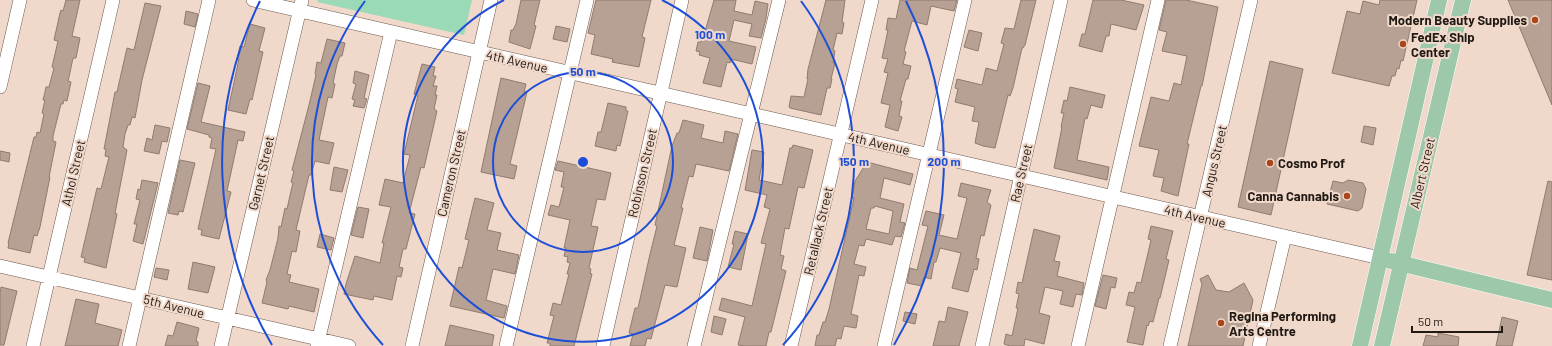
<svg xmlns="http://www.w3.org/2000/svg" width="1552" height="346" viewBox="0 0 1552 346" font-family="Barlow,sans-serif">
<style>
.green{fill:#9adab6}
.building{fill:#b7a194;stroke:#907b6f;fill-rule:evenodd}
.lines{fill:none;stroke-linecap:round;stroke-linejoin:round}
.minor-casing{stroke:#69564b;stroke-width:14}
.major-casing{stroke:#fff;stroke-width:17}
.minor{stroke:#fff;stroke-width:13}
.major{stroke:#9dc8a9;stroke-width:16}
.ring{fill:none;stroke:#1d4ed8;stroke-width:2}
.poi-dot{fill:#ab451a;stroke:#f0d9cb;stroke-width:1.5}
.labels{text-anchor:middle;stroke-width:4;stroke-linejoin:round;paint-order:stroke}
.poi-label{font-size:13px;font-weight:bold;fill:#211914;stroke:#f0d9cb;text-anchor:start}
.street-label{font-size:13px;fill:#211914;stroke:#f0d9cb}
.centre{fill:#1d4ed8;stroke:#f0d9cb;stroke-width:2}
.ring-label{font-size:12px;text-anchor:middle;font-weight:bold;fill:#1d4ed8;stroke:#f0d9cb;stroke-width:4;stroke-linejoin:round;paint-order:stroke}
</style>
<rect width="100%" height="100%" fill="#f0d9cb"/>
<path class="green" d="M318,0H472L464,35L317,2Z"/>
<path class="building" d="M66,0H80L72,36L80,38L76,58H73L69,77L68,81L71,82L67,101L64,100L63,104H61L53,136V141L56,142L49,177H50L40,227L37,236L34,235L30,253L8,248L9,243H8L34,137H36L37,132L40,133L44,114L42,113L45,100H43L45,92L46,87H49L54,68L52,67L58,41L54,40L60,13L61,10L63,11Z
M521,0H540L534,25L536,26L530,49L509,42L511,30H513L516,24Z
M596,0H651L642,37L645,38L639,67L612,62L613,59L591,54L595,35L588,33Z
M714,0H736L734,11L752,15L755,1L768,4L766,18L761,38L749,36L752,24L734,20L729,41L756,47L752,64L731,59L730,63L727,62L721,87L703,83L710,58L699,55L700,52L696,51L698,42H701L703,35H704Z
M826,0H845L842,22L844,23L842,34L837,33L833,50L835,51L833,63H835L831,79H832L830,88H827L821,115L790,108L789,107L791,96L804,97L808,79H807L808,69Z
M900,0H957L954,11L931,6L927,25L912,21L904,51L906,52L903,64L911,66L908,79H906L900,101H902L899,116L902,117L898,131L885,127L890,105L881,103L888,73L884,72L888,59L882,58L888,30H886L888,18L896,19Z
M1021,0H1036L1025,45L1023,48H1022L1013,88L1010,96L1008,95L995,148L983,146L975,143L979,122L972,121L975,107L955,102L958,89L955,88L957,79L982,85L986,68L997,71L1004,44L1001,43L1005,28L1014,29Z
M1093,0H1121L1144,5L1136,30L1111,24L1109,36H1106L1102,52L1079,46L1082,34H1085Z
M1166,0H1186L1218,7L1202,86H1201L1187,144H1189L1178,196L1161,191L1164,178L1153,176L1159,150L1139,146L1151,97L1169,101L1174,83L1181,85L1187,56L1162,51L1167,32L1159,30Z
M1380,0H1417L1403,61L1401,60L1399,69L1397,68L1395,76H1392L1389,86L1332,73L1347,11L1360,14L1363,1L1379,5Z
M1508,0H1552V105Z
M145,3L161,6L142,80L135,118L132,117L130,125H128L125,134L123,147L127,150L115,213L117,214L106,268L84,262L85,258L81,257L97,188L101,189L109,157L105,156L106,149H104L115,92H117L127,48L134,50Z
M186,11L198,14L195,27L184,24Z
M250,24L265,28L259,51L263,52L252,100L250,99L246,114L228,110L239,59H237L240,46L244,47Z
M556,26L570,29L567,42L553,39Z
M969,30L982,33L978,51L964,47Z
M327,39L345,43L342,56H340L337,64L333,83L335,84L332,98L328,97L319,140L334,143L329,164L315,161L311,175H309L296,230L300,231L296,252L292,251L287,274L291,275L289,282L319,289L314,312L289,306L288,309L262,303L267,282L266,280L270,270L278,238L279,226L281,227L285,208L287,209L291,191L293,183L291,182L294,171L292,170L309,105L316,75L315,74L317,62L321,63Z
M1270,61L1303,69L1271,215L1238,207Z
M422,64L435,67L433,76H436L433,86H437L435,95H437L434,109L437,111L424,168L421,167L409,213L415,214L406,249H403L399,267L403,268L401,277L397,276L392,300L374,296L373,300L344,294L346,284L355,256L380,263L384,243H382L391,207L379,205L385,179L403,183L410,155L404,154L418,95L414,94Z
M355,71L369,75L364,98L367,99L364,108L353,106L355,100L352,99L356,84L353,83Z
M501,78L526,84L524,92H527L510,164L517,166L514,179L481,172Z
M198,83L210,86L201,122L245,132L243,141L238,140L227,191L231,192L219,239L201,235L202,230L198,229L216,149L210,148L212,138L209,137V135L187,129Z
M1070,87L1105,95L1102,108L1091,105L1087,119L1085,118L1077,160L1109,167L1107,180L1054,168L1062,127H1061L1064,113H1061L1064,100L1067,101Z
M608,103L626,107V111H628L620,146L617,145L616,151L595,146L598,132H601Z
M683,120L704,125L701,138L723,143L725,131L738,134L729,171L696,164L693,177L689,176L681,208H683L674,245L686,248L677,287L665,285L651,339L647,338L645,346H630L633,334L629,333L635,308H638L650,254L657,226L655,225L672,146L677,133H679Z
M155,125L170,128L167,142L162,141L159,154L144,151L147,138L152,140Z
M1364,126L1376,128L1373,145L1361,142Z
M793,145L813,150L804,188L798,187L789,229L785,228L780,255L784,256L781,269L786,271L771,332H769L766,346H745L738,345L745,317L719,310L722,298L752,306L766,244L761,243L770,209L764,207L767,195L745,190L752,150L764,152L759,180L782,185L790,148H792Z
M0,151L10,153L9,162L0,160Z
M180,160L195,163L183,212L179,211L178,215L168,213Z
M558,161L611,173L605,200L597,199L591,226L598,227L589,268L591,269L590,273L592,274L574,346H550V343H547L554,316L550,315L553,303L561,305L569,274H567L570,263L567,262L568,257L564,256L566,248H564L570,220L548,215L551,205L559,207L564,187H561L564,172L555,170Z
M867,162L913,174L910,185L884,178L880,198L904,204L900,222L905,223L901,237L895,236L892,245L866,239L864,246L859,245L854,264L866,267L864,276L859,275L851,314L858,316L856,328L844,326L841,339L837,338L835,346H815L817,335H819L823,322H825L829,309L854,198H852L855,181ZM875,206L893,211L889,234L866,229L871,208H874Z
M334,167L348,170L342,192L330,190Z
M142,180L158,183L143,244L133,241L137,224H134L140,200L136,199L138,189L140,190Z
M1348,180L1363,183L1366,189L1362,208L1358,211L1327,204L1333,181L1343,183Z
M1548,181L1552,182V280L1527,275Z
M961,183L991,190L987,202L991,205L984,236L981,235L976,258L979,259L977,270L974,269L968,292L952,288L961,253L940,248L936,262H934L931,279L924,277L922,286L907,283L910,268L917,270L928,226L922,225L926,211L944,215L939,235L957,239L967,198L958,196Z
M475,198L494,203L487,230L501,233L497,250L519,255L515,274L493,269L486,300L507,306L504,318L450,306L459,267L462,268L469,240L465,239Z
M358,207L369,209L363,238L351,235Z
M1151,226L1173,231L1166,259L1169,260L1160,298H1159L1153,322L1150,321L1148,326L1147,325L1143,345L1127,342L1135,307L1126,305L1129,292L1134,293L1137,282L1141,283L1151,240L1148,239Z
M700,227L713,230L707,261L693,258Z
M1034,229L1060,236L1054,261L1060,262L1057,276L1084,283L1082,295L1076,294L1073,307L1060,304L1063,291L1045,287L1039,313L1050,316L1044,344L1025,339L1024,346H1010L1004,344L1006,334L1012,336L1018,308H1016L1019,294L1016,293L1018,282L1022,283Z
M735,231L748,234L741,270L728,267L734,244H732Z
M320,234L334,238L331,250L317,247Z
M193,262L215,267L208,293L188,289Z
M156,268L169,270L167,280L154,277Z
M1103,275L1117,278L1115,288L1111,287L1106,309L1095,306Z
M1208,275L1216,290L1229,292L1244,283L1253,300L1243,346H1188L1202,284L1200,279Z
M1,287L17,291L4,345H0V293Z
M76,299L99,304L95,323L122,330L118,346H65Z
M948,307L968,312L959,346H933L939,321L945,322Z
M905,312L917,314L915,324L903,321Z
M714,316L726,319L722,335L711,332Z
M1502,317L1518,321L1512,346H1496Z
M177,322L199,328L196,341L198,342V346H165L168,335L173,336Z
M450,325L494,335L492,346H445Z
M1438,333L1459,337L1458,346H1423L1426,335L1438,337Z"/>
<g class="lines">
<defs>
<path id="minor" d="M253,0L1380,258
M0,87L20,0
M0,266L349,346
M33,346L113,0
M129,346L209,0
M221,346L302,0
M317,346L391,32
M412,346L491,0
M506,346L587,0
M603,346L682,0
M694,346L779,0
M791,346L872,0
M884,346L965,0
M982,346L1061,0
M1078,346L1158,0
M1170,346L1251,0
M1259,346L1285,236"/>
<path id="major" d="M1391,261L1552,300
M1360,346L1439,0
M1382,346L1463,0"/>
</defs>
<use href="#minor" class="minor-casing"/>
<use href="#major" class="major-casing"/>
<use href="#minor" class="minor"/>
<use href="#major" class="major"/>
</g>
<g class="ring">
<circle cx="583" cy="162" r="90"/>
<path d="M662 0A180 180 0 1 1 504 0"/>
<path d="M383 345A271 271 0 0 1 365 1M801 1A271 271 0 0 1 783 345"/>
<path d="M272 345A361 361 0 0 1 260 1M906 1A361 361 0 0 1 894 345"/>
</g>
<g class="poi-dot">
<circle cx="1535" cy="20" r="4"/>
<circle cx="1403" cy="44" r="4"/>
<circle cx="1270" cy="163" r="4"/>
<circle cx="1347" cy="196" r="4"/>
<circle cx="1221" cy="323" r="4"/>
</g>
<g class="labels">
<g class="poi-label">
<text x="1527" y="25" text-anchor="end">Modern Beauty Supplies</text>
<text x="1411" y="42">FedEx Ship<tspan x="1411" dy="15">Center</tspan></text>
<text x="1278" y="168">Cosmo Prof</text>
<text x="1339" y="201" text-anchor="end">Canna Cannabis</text>
<text x="1229" y="321">Regina Performing<tspan x="1229" dy="15">Arts Centre</tspan></text>
</g>
<g class="street-label">
<text transform="translate(517 61) rotate(13)" y="5">4th Avenue</text>
<text transform="translate(879 143) rotate(13)" y="5">4th Avenue</text>
<text transform="translate(1214 161) rotate(-77)" y="5">Angus Street</text>
<text transform="translate(73 173) rotate(-77)" y="5">Athol Street</text>
<text transform="translate(261 173) rotate(-77)" y="5">Garnet Street</text>
<text transform="translate(451 173) rotate(-77)" y="5">Cameron Street</text>
<text transform="translate(642 173) rotate(-77)" y="5">Robinson Street</text>
<text transform="translate(1021 173) rotate(-77)" y="5">Rae Street</text>
<text transform="translate(1422 173) rotate(-77)" y="5">Albert Street</text>
<text transform="translate(1195 216) rotate(13)" y="5">4th Avenue</text>
<text transform="translate(818 231) rotate(-77)" y="5">Retallack Street</text>
<text transform="translate(174 306) rotate(14)" y="5">5th Avenue</text>
</g>
</g>
<circle cx="583" cy="162" r="6" class="centre"/>
<g class="ring-label">
<text x="710" y="39">100 m</text>
<text x="583" y="76">50 m</text>
<text x="854" y="166">150 m</text>
<text x="944" y="166">200 m</text>
</g>
<path d="M1412 326v6h90v-6" fill="none" stroke="#211914" stroke-width="2"/>
<text x="1418" y="326" font-size="12" fill="#211914" stroke="#f0d9cb" stroke-width="3" paint-order="stroke">50 m</text>
</svg>
